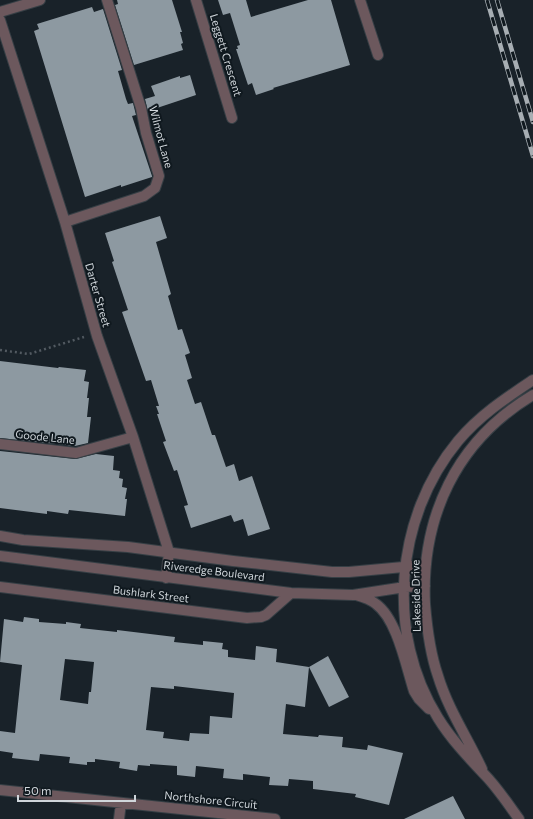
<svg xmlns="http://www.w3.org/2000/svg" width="533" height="819" viewBox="0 0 533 819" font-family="Commissioner,sans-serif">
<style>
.building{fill:#8d99a1;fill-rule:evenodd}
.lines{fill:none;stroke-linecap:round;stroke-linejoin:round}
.minor-casing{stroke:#363f45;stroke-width:12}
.path{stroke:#525a61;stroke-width:2.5;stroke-dasharray:2 3;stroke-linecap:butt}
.minor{stroke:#6c585d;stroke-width:10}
.rail-casing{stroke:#a7aeb3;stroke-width:4.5}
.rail{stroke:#10191f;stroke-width:3;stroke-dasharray:9;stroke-linecap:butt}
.labels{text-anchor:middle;stroke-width:4;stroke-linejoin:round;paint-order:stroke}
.street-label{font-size:11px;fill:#d0d6db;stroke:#10191f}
</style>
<rect width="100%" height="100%" fill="#192229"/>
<path class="building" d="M117,0H172L182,32H180L183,43L181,44L183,50L134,65L115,5L118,4Z
M218,0H246L251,17L308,0H331L350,65L273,88L274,89L256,95L252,83L248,85L236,49H238L237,46L240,45L230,13L223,15Z
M92,7L94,12L103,9L122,70L118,71L126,99L128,104L133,103L136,115L132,116L152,176V177L121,187V185L85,197L34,31L39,29L37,24Z
M190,75L196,95L148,111L145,99L155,96L151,86L180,76V78Z
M160,216L167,238L156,242L171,294L168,296L178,330L182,329L190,353L185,355L192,378L187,380L195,404L201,402L212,435H215L226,467L234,464L239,481L252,476L270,529L248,536L243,519L234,522L231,515L191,528L184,506L188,505L177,470L174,471L163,442L166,441L157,414H159L156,406H159L151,380L146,381L122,312L128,310L112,262L114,261L105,233Z
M0,361L58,368L59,367L86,370L84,381L89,382L87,398H89L87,417H91L88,443L75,446L0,438Z
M0,451L75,459L96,454L114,456L113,470L120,471L119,478L123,479L122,487L127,488L125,499H127L125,516L69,510L68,514L47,511V514L0,508Z
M24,617L39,619V622L66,624V622L81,624L80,628L117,632V630L175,637L174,642L203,645V641L223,643L222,649L228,650V657L255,660L256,646L277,649L276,662L309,667L328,656L349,697L329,707L309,667L305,707L286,704L283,734L318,737L319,735L343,737L342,747L367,750L368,745L403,753L389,805L355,797L356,794L313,789V781L289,779L288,786L269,785L270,777L243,774V780L223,778L224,769L196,766L195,777L177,775V766L150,764V766L138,765L137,771L119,768L120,762L95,759V762H87V765L69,763L70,757L40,754L39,761L12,758L13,753L0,751V731L15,733L22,665L0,662L4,619L23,622ZM65,659L94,662L91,692H89L88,704L60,700ZM174,686L234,693L232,718L210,716L209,734L190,733L189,741L163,738L164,732L146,730L151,687L174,689Z
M453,796L465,819H404Z"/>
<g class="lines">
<defs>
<path id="minor" d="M196,0L232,118
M360,0L378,55
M0,12L40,0
M0,20L65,222L97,336L133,437L169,552L166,578
M65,222L144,196L155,188L159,176L146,133L141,108L107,0
M0,444L76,453L133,437
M0,536L23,540L128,547L233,561L332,572H349L425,565
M0,556L291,593L353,595L405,587L425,586
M0,587L247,618L261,617L266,615L291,593
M356,595C363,597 370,599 376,604C397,619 406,666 414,691L419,699L429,709
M482,769C467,737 448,709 438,676C430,653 427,629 425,604C421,517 456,441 533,395
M0,790L275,819
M119,819L121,803
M519,819C508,804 497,787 484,774C467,756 451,739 438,718C385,634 395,517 458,441C480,415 506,398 533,380"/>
</defs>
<use href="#minor" class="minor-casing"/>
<path class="path" d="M0,350L29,354L84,337"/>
<use href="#minor" class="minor"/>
<defs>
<path id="rail" d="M487,0L533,156
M497,0L533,122"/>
</defs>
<use href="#rail" class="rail-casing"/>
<use href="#rail" class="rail"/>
</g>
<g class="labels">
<g class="street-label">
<text transform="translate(226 55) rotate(73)" y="4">Leggett Crescent</text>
<text transform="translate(161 137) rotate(75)" y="4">Wilmot Lane</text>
<text transform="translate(98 295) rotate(74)" y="4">Darter Street</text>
<text transform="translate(45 437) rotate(6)" y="4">Goode Lane</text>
<text transform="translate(214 571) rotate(7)" y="4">Riveredge Boulevard</text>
<text transform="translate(151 594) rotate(7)" y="4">Bushlark Street</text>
<text transform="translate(416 596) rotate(-91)" y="4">Lakeside Drive</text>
<text transform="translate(211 800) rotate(6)" y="4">Northshore Circuit</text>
</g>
</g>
<path d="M18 795v6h117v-6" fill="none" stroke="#d0d6db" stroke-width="2"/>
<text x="24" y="795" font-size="12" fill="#d0d6db" stroke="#10191f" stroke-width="3" paint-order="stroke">50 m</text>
</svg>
